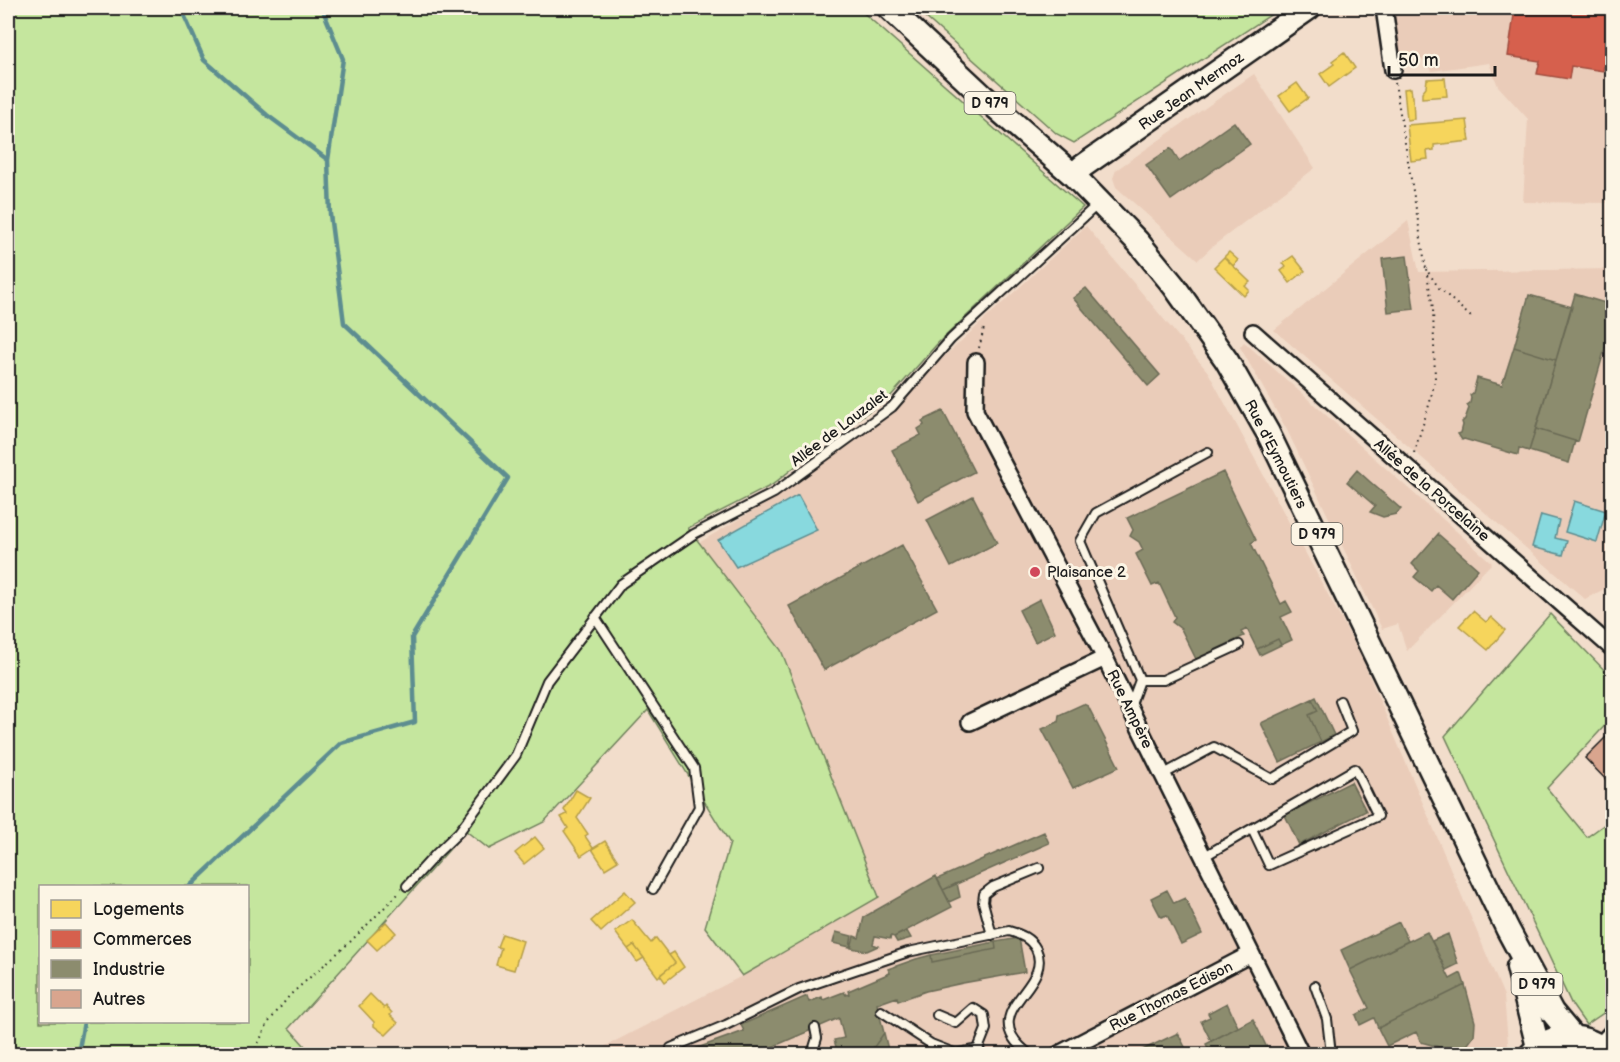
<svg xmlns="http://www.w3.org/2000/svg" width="1620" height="1062" viewBox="0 0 1620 1062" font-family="'Balsamiq Sans',sans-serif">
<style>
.built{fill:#eaccb9}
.green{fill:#c5e69e;stroke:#70815d;stroke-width:1.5;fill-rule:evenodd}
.water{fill:#88d9de;stroke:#5d8d90;stroke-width:1.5}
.homes{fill:#f6d55c;stroke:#b59e49;stroke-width:1.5}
.shops{fill:#d6604d;stroke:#9e4c3e;stroke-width:1.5}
.industry{fill:#8c8c6e;stroke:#6a6a55;stroke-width:1.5}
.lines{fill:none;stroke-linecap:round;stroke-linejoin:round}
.stream{stroke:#5d8d90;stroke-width:4.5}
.building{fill:#d9a58e;stroke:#1c1c1c;stroke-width:1.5}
.lane-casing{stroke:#1c1c1c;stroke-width:12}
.street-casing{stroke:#1c1c1c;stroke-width:20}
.primary-casing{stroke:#1c1c1c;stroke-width:27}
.path{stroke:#1c1c1c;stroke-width:2;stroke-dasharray:1.5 4.5;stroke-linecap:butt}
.lane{stroke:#fcf5e5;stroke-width:8}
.street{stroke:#fcf5e5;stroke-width:15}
.primary{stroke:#fcf5e5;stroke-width:22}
.poi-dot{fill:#d1495b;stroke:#fcf5e5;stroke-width:2}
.labels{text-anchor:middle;stroke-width:6;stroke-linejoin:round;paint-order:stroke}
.shield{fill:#fcf5e5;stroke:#5f5d58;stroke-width:1.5}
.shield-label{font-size:14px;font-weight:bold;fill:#1c1c1c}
.street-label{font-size:15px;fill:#1c1c1c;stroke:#fcf5e5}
.poi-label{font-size:15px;fill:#1c1c1c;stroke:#fcf5e5;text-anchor:start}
</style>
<rect width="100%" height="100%" fill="#f2ddcb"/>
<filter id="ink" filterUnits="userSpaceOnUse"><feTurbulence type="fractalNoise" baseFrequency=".0167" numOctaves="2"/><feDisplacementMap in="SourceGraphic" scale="12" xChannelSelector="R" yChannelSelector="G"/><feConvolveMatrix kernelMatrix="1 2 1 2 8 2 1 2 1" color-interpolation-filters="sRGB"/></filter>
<g filter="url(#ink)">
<path class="built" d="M1391,8H1612V203L1523,202L1528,119L1498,86L1489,63L1432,71L1426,63L1414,53L1398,51Z
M1254,74L1315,168L1213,246L1198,260L1116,187L1113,178L1116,170Z
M1408,221L1419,272L1612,269V585L1585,599L1274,330Z
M1086,226L1208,372L1360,654L1504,996L1509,1054H590L742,976L879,896L692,547L783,493L898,406L935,365Z
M1244,342L1492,563L1407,651L1398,624L1382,629L1287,430L1240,347Z"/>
<path class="green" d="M8,8H858L1083,207L938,343L889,398L842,429L772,485L688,528L781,650L879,897L742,976L705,927L730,843L648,710L544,822L489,849L466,831L289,1028L312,1054H8ZM40,886H248V1022H40Z
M915,8H1011L1022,13L1033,8H1281L1074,143L1057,134Z
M1550,614L1612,678V718L1547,788L1587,837L1612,819V1007L1586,1025L1572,1005L1445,736Z"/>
<path class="water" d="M798,495L817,530L736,567L718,540Z
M1574,501L1606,511L1597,542L1565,532Z
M1541,515L1559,520L1555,538L1567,541L1563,555L1532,547Z"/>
<path class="homes" d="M1344,52L1355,68L1329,87L1320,74L1334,64L1332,61Z
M1445,78L1447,96L1422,98V92L1426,87L1427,79Z
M1297,83L1308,98L1290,111L1279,96Z
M1411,88L1412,96H1413L1414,119L1407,120L1404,89Z
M1467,120L1470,141L1434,145V150L1427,151L1428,159L1411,161L1407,125Z
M1229,252L1238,260L1233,266L1224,257Z
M1293,256L1305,271L1290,283L1281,271L1286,267L1283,263Z
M1224,257L1250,282L1245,286L1249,290L1244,296L1214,267Z
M1473,611L1486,622L1491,617L1505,630L1488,650L1459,626Z
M576,790L590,798L577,818L588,834L585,836L593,848L581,856L564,831L568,828L561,817L567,814L564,810Z
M535,837L544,848L524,864L515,853Z
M605,841L618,861L605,869L592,849Z
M625,891L635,902L601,932L591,921Z
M632,920L651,943L656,938L675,963L658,977L634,945L628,949L615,932Z
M386,922L396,933L377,950L367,940Z
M502,934L523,941L514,970L496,965L501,948L497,947Z
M634,945L644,958L637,962L628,949Z
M674,952L684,967L665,982L660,975L675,963L669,955Z
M370,994L384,1008L386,1006L392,1013L390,1015L398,1023L386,1035L374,1026V1022L359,1006Z"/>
<path class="shops" d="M1515,8H1581L1612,12L1603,71L1571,66L1569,79L1537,74L1540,61L1508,56Z"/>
<path class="industry" d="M1234,122L1250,144L1171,200L1146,165L1171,148L1179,161Z
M1407,256L1414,309L1388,312L1382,259Z
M1086,288L1160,375L1148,386L1073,298Z
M1575,294L1612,305V324L1578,442L1536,429Z
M1529,295L1572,307L1556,360L1514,347Z
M1514,347L1556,360L1529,451L1519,448L1518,455L1464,439L1462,440L1458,434L1461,433L1463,425L1462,422L1465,419L1469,408L1467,405L1470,403L1471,398L1470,395L1473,393L1477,378L1502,385Z
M943,411L974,472L918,501L892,450L921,435L918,429L924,425L922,421Z
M1536,429L1575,441L1569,463L1529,451Z
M1357,470L1368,480L1401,509L1396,514L1383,517L1370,512L1375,506L1347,482Z
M1223,472L1256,540L1251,543L1281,604L1286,601L1292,612L1281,617L1292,640L1281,645L1278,639L1257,649L1247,629L1241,632L1244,636L1196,659L1181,629L1172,622L1175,617L1159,583L1152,586L1136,554L1143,550L1139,542L1130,536L1133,530L1127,518Z
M973,496L997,543L951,567L927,520Z
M1438,534L1478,569L1452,599L1436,585L1431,591L1414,577L1419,571L1412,564Z
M902,545L937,609L824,670L789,606Z
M1040,599L1055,632L1035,642L1019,610Z
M1278,639L1281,645L1260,655L1257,649Z
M1316,697L1334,735L1321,742L1309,715L1318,711L1312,699Z
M1312,699L1318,711L1309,715L1321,742L1280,762L1261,723Z
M1083,704L1088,706L1119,767L1073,788L1042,729L1058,722L1059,715Z
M1351,782L1366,811L1299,845L1285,815Z
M1044,832L1049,843L943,890L937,879Z
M936,876L952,907L894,937L891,936L890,939L875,936L873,944L878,946L867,951L851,948L854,936L859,938L864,917Z
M957,883L960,897L949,902L943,890Z
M1167,890L1174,903L1185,898L1202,934L1181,944L1167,915L1161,917L1151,898Z
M1399,922L1408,941L1350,970L1341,950Z
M907,931L911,938L897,942L894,937Z
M836,932L852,936L850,947L833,943Z
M1427,932L1450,979L1461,973L1465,985L1378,1028L1374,1018L1360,1025L1356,1015L1369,1008L1350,970Z
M1448,934L1458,964L1446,970L1432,941Z
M1019,938L1025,972L963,983L926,991L898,1001L897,997L877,1004L884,1033L871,1051L876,1054H838L834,1040L844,1038L839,1018L756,1054H681L744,1031L741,1025L807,996L809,1002L822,997L823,1000L844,992L846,995L849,994L848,991L890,973L888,969L916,959L931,955L932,962L996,949L995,942Z
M995,942L996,949L932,962L931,955Z
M1465,985L1475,1022L1474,1036L1468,1044L1463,1048L1450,1050L1421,1042L1416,1032L1387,1046L1378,1028Z
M1227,1003L1238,1027L1211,1041L1201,1021L1210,1017L1208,1013Z
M1253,1019L1270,1054H1211L1206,1044Z
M884,1033L889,1054H876L871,1051Z
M1178,1033L1188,1053L1185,1054H1134Z"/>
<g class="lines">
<path class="stream" d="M181,8L204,60L267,115L328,160L330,214L344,323L508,478L412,637L415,722L341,743L190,886
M322,8L343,59L328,160
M78,1054L84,1022"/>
</g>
<path class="building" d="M1612,731V786L1585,758Z"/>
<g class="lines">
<defs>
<path id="lane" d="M1208,452L1096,513L1080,541L1140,680H1163L1239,645
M595,617L694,768L699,807L653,889
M1130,707L1140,680
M1162,775L1214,747L1272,779L1352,731L1340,701
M1203,857L1355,769L1378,816L1269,865L1252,829
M407,886L436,854L459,832L516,755L547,681L621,584L694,534L774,493L892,407L951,339L1099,203
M992,935L983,902L984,894L993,887L1039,868
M1315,986L1327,1019L1331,1054
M881,1011L931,1044L954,1053
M937,1015L956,1023L973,1008L984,1015L986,1029L978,1049L982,1054
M671,1048L726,1025L799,989L908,952L1009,931C1020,934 1030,938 1036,949C1055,988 972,1011 1029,1054
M812,1054L817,1038L815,1028
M954,1054L978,1049"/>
<path id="street" d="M1384,8L1393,70
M1253,332L1612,648
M976,362L975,411L1105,658L1301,1054
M970,722L1105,658
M1600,1045L1612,1032
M1059,1054L1251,954"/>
<path id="primary" d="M889,8L984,97L1073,175L1138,242L1174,286L1227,361L1268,433L1507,928L1552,1012L1572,1036
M1073,175L1083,166L1309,8
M1518,967L1538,1047
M1531,1054C1554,1030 1586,1033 1610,1054"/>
</defs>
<use href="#lane" class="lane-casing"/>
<use href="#street" class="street-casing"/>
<use href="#primary" class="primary-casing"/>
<path class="path" d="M1395,83L1426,269
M979,348L984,328L983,325
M1414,453L1430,402L1435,379L1433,308L1426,269L1439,288L1471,317
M253,1054L268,1023L290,995L350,942L400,892"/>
<use href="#lane" class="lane"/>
<use href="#street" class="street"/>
<use href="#primary" class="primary"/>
</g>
</g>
<circle class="poi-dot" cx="1035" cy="572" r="6"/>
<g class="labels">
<g class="shield">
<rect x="964.5" y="92" width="51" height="22" rx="4.5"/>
<rect x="1291.5" y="523" width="51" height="22" rx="4.5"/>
<rect x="1511.5" y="973" width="51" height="22" rx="4.5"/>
</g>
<g class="shield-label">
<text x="990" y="108">D 979</text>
<text x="1317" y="539">D 979</text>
<text x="1537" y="989">D 979</text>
</g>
<g class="street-label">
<text transform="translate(1191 91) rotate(-35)" y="5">Rue Jean Mermoz</text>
<text transform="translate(839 428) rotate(-37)" y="5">Allée de Lauzalet</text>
<text transform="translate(1276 454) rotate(63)" y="5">Rue d'Eymoutiers</text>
<text transform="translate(1432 490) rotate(41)" y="5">Allée de la Porcelaine</text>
<text transform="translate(1130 709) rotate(64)" y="5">Rue Ampère</text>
<text transform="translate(1171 996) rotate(-27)" y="5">Rue Thomas Edison</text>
</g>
<g class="poi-label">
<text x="1047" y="577">Plaisance 2</text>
</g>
</g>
<rect width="1620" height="1062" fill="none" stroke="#fcf5e5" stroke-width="30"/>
<rect x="15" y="15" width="1590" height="1032" fill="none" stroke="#1c1c1c" stroke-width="2" filter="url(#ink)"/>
<rect x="39" y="885" width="210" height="138" fill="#fcf5e5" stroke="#a29e95" stroke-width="1.5"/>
<rect x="51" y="900" width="30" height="18" fill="#f6d55c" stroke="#a29e95" stroke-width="1.5"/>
<text x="93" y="915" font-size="18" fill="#1c1c1c">Logements</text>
<rect x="51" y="930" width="30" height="18" fill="#d6604d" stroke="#a29e95" stroke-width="1.5"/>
<text x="93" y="945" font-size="18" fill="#1c1c1c">Commerces</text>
<rect x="51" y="960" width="30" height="18" fill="#8c8c6e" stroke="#a29e95" stroke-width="1.5"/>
<text x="93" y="975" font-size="18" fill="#1c1c1c">Industrie</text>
<rect x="51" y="990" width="30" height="18" fill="#d9a58e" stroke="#a29e95" stroke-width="1.5"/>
<text x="93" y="1005" font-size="18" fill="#1c1c1c">Autres</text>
<path d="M1389 66v9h106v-9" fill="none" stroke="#1c1c1c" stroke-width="3"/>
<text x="1398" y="66" font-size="18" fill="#1c1c1c" stroke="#fcf5e5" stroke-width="4.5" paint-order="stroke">50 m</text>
</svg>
